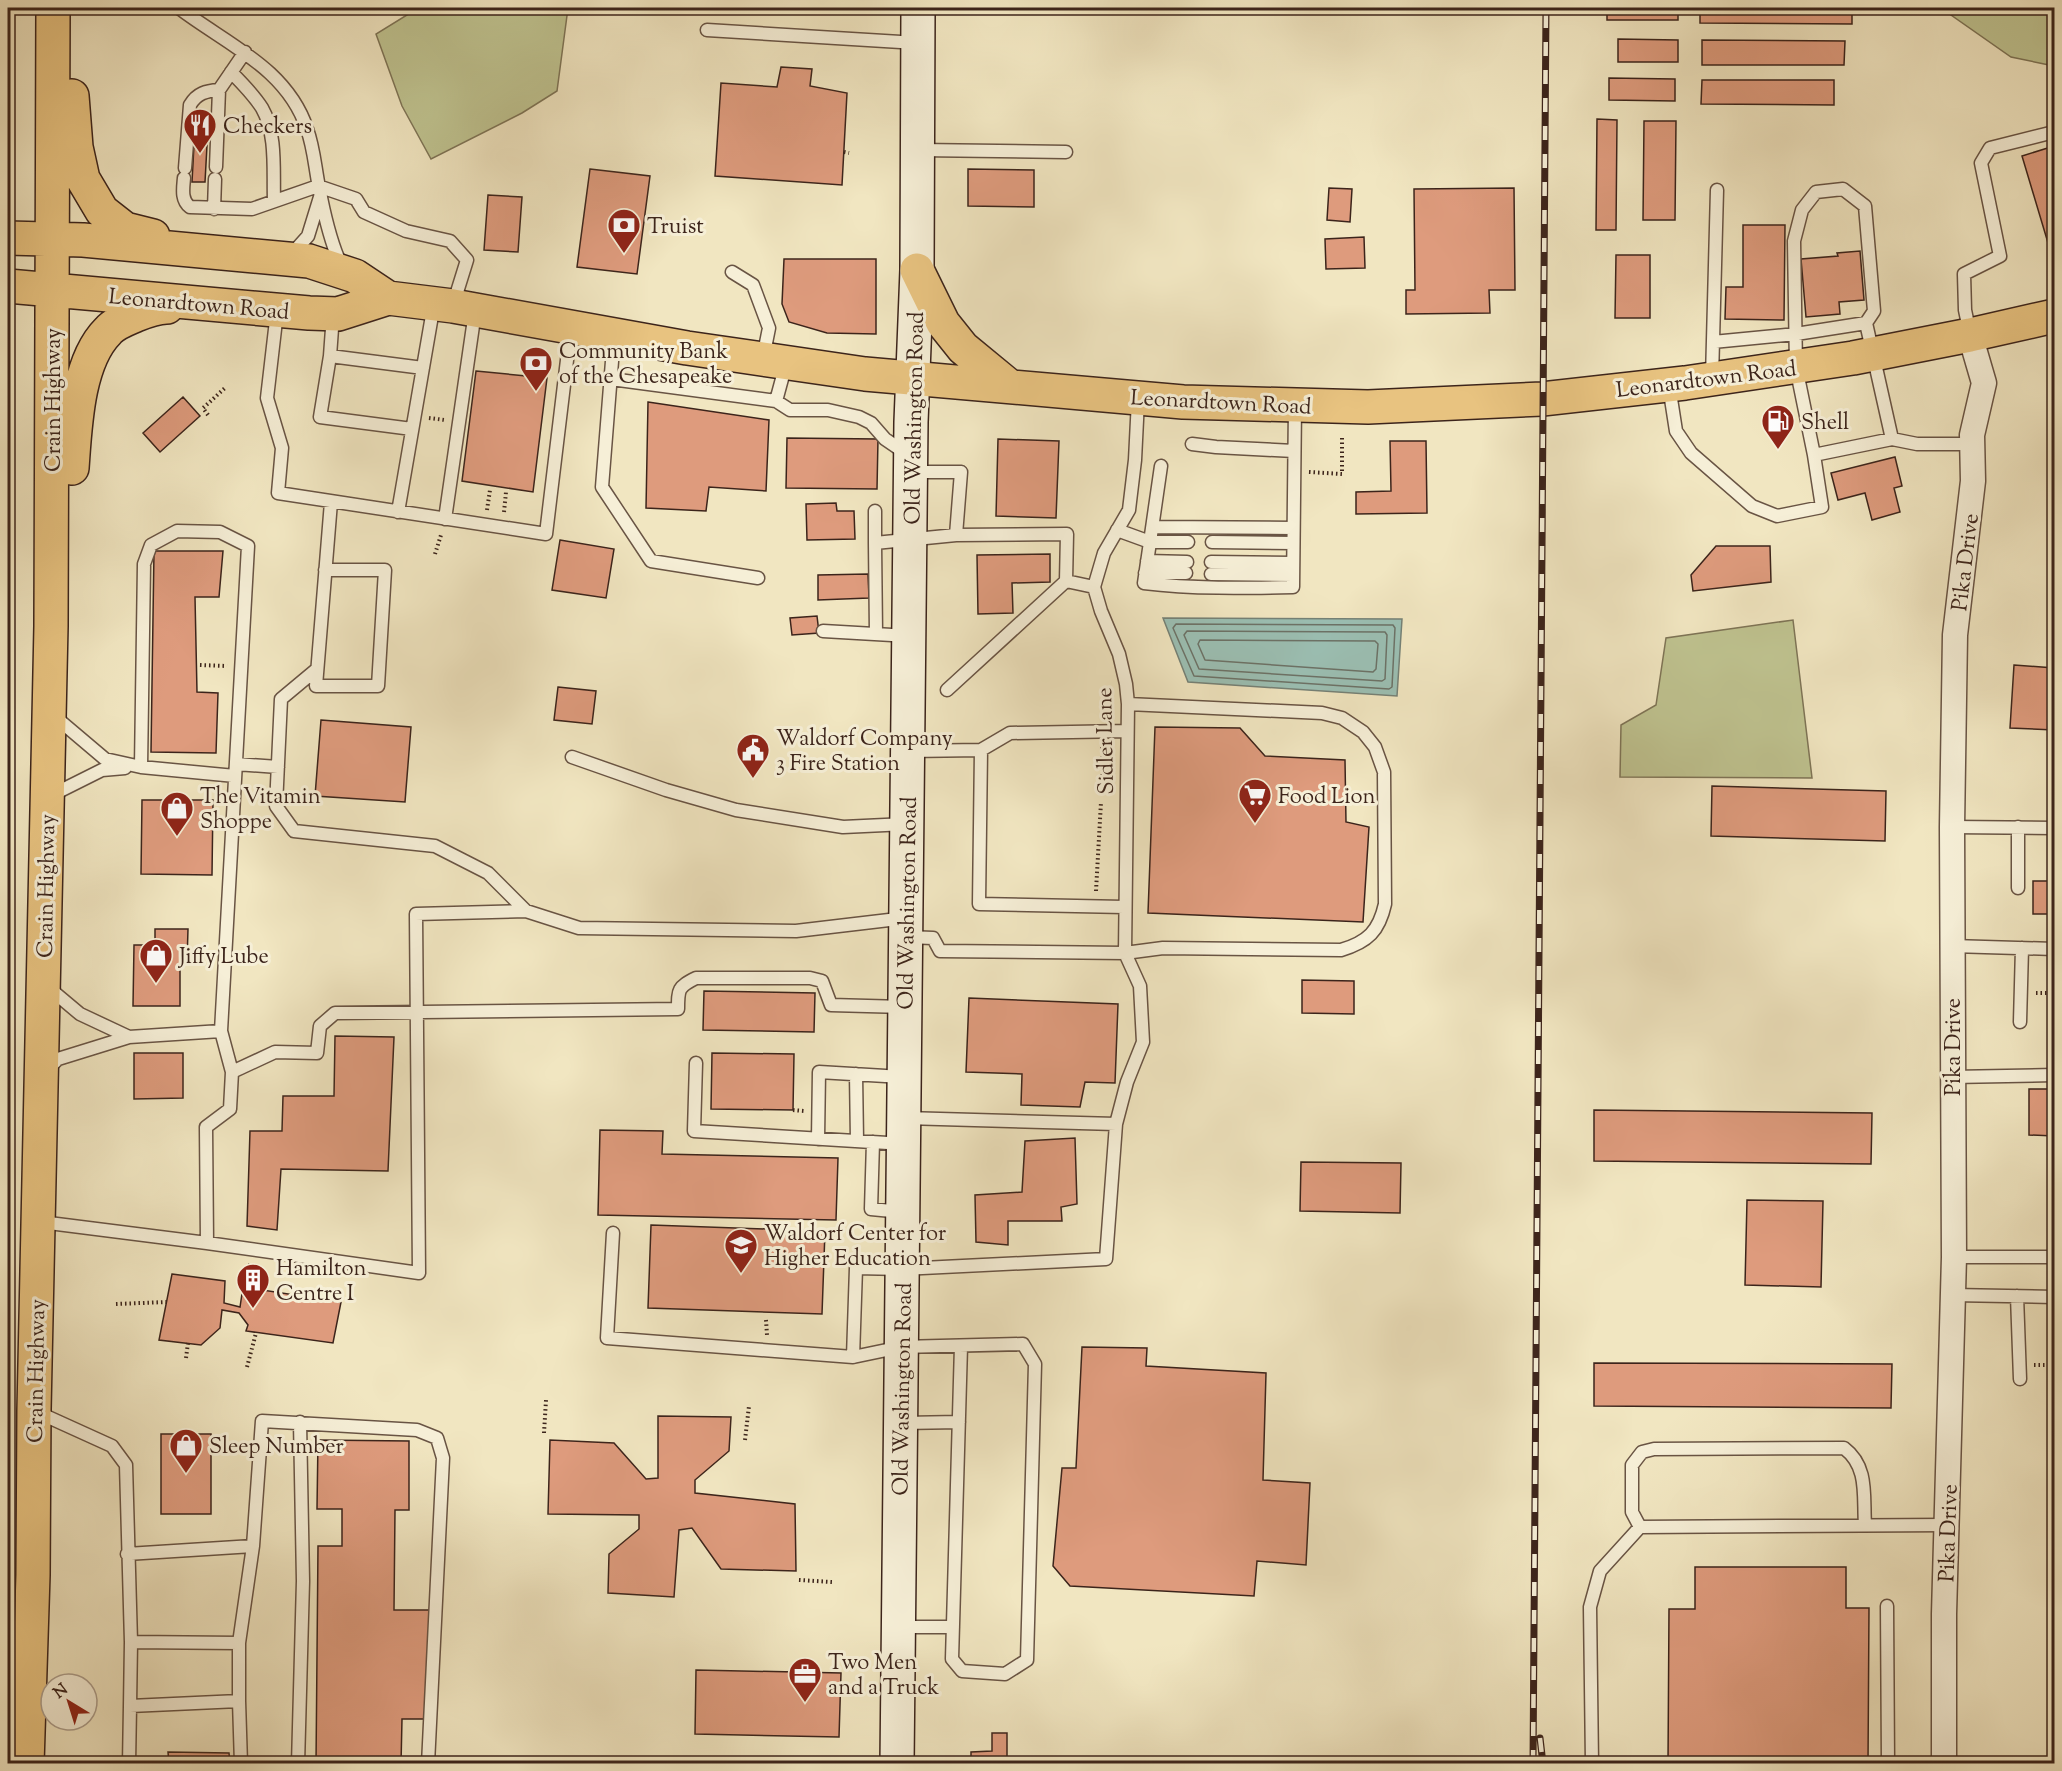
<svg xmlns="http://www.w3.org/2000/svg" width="2062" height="1771" viewBox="0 0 2062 1771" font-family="'Sorts Mill Goudy',serif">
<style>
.green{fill:#bfc390;stroke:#7e7456;stroke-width:1.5}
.water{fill:#9bbfb3;stroke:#758176;stroke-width:1.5}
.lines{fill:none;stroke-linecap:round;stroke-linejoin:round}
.shore{stroke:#6c7267;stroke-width:1.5}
.building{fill:#de9b7d;stroke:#3c241b;stroke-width:1.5}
.service-casing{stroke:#695444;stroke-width:15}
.minor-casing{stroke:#695444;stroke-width:27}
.secondary-casing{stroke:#3c241b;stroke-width:36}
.trunk-casing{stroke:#3c241b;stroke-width:36}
.path{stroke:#3c241b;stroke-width:4;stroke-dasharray:1.5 3;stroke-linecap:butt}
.service{stroke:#f6efd7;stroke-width:12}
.minor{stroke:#f6efd7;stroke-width:24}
.secondary{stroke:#f6efd7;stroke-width:33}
.trunk{stroke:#e8c380;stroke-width:33}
.rail-casing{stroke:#3c241b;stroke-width:7}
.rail{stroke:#f6efd7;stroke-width:4.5;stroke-dasharray:14;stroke-linecap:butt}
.labels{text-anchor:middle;stroke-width:6;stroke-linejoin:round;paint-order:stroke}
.poi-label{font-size:22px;fill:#3c241b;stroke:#f6efd7;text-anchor:start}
.street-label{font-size:22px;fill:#3c241b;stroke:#f6efd7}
</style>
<rect width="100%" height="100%" fill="#f1e6c1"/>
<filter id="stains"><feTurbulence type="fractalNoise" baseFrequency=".00333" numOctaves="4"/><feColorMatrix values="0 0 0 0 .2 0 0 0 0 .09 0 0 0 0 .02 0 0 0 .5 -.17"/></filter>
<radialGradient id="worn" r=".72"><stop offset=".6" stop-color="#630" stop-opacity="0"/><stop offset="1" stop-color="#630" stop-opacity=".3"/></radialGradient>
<path class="green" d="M402,8H568L557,91L522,113L431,159L402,106L376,34L407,15Z
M1941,8H2054V66L2011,57Z
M1793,620L1812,778L1620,777L1621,725L1656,705L1666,638Z"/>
<path class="water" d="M1163,618L1402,619L1397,696L1188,682Z"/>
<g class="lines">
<path class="shore" d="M1176,624L1393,625L1395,628L1392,687L1389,689L1194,676L1173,628Z
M1187,631L1385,632L1387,635L1385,679L1382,681L1199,669L1184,635Z
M1200,640L1375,641L1378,644L1376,669L1373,672L1205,660L1198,644Z"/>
</g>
<path class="building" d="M1607,8H1678V20H1607Z
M1700,8H1852V24L1700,23Z
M1618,39L1678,40V62H1618Z
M1702,40L1845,41L1844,65H1702Z
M781,67L812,69L810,86L847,93L842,185L715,176L721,83L777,87Z
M1609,78L1675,79V101L1609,100Z
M1702,80H1834V105L1701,104Z
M1597,119L1617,120L1616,230H1596Z
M1644,121H1676L1675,220H1643Z
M195,126L208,127L205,182H192Z
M2054,146V263L2022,156Z
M590,169L650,176L637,274L577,267Z
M968,169L1034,170V207L968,206Z
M1329,188L1352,189L1350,222L1327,220Z
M1514,188L1515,290H1489L1490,313L1406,314V290H1415L1414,189Z
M488,195L522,197L518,252L484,250Z
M1743,225H1785L1784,320L1725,319L1726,287H1743Z
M1364,237L1365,268L1326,269L1325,239Z
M1860,251L1864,300L1839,302L1840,314L1806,317L1801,259L1838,256L1837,253Z
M1616,255H1650V318H1615Z
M784,259H876V334L827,333L789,322L782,304Z
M476,371L547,378L533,492L462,481Z
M183,397L200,416L160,452L143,433Z
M648,402L769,420L766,491L709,487L706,511L646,508Z
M787,438L878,439L877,489L786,488Z
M998,439L1059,441L1056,518L996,516Z
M1390,441H1426L1427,513L1356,514V492L1391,491Z
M1895,457L1902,486L1894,488L1900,512L1872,520L1865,493L1838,500L1831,473Z
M836,503L837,511H854L855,539L807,540L806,504Z
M560,540L614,549L606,598L552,590Z
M1716,546H1770L1771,582L1693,591L1691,575Z
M154,551H223L219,597H195L197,692L218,693L216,753L151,752Z
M1050,554V582L1012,583L1013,613L978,614L977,555Z
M868,574L869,598L818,600V575Z
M817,616L819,633L792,635L790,618Z
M2014,665L2054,668V730L2010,728Z
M558,687L596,691L592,724L554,720Z
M321,720L411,727L405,802L315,796Z
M1155,727L1240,728L1265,756L1345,760L1346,822L1369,827L1363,922L1148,913Z
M1712,786L1886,791L1885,841L1711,836Z
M142,800H213L212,875L141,874Z
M2033,881H2054V914H2033Z
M155,929H188L187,962L180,961V1006H133L134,945H155Z
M1302,980L1354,981V1014L1302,1013Z
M704,991L815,993L814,1032L703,1030Z
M969,998L1118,1004L1115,1083L1085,1082L1080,1107L1021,1105L1022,1074L966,1072Z
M335,1036L394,1037L388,1171L281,1169L277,1230L247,1226L250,1131H282L283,1096H334Z
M134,1053H183V1098L134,1099Z
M712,1053L794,1054L793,1110L711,1109Z
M2029,1089H2054V1136L2029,1135Z
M1594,1110L1872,1113L1871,1164L1594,1161Z
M600,1130L663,1131L662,1154L838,1158L836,1220L598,1215Z
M1075,1138L1077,1204L1061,1207L1062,1221H1008V1245L976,1242L975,1195L1022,1192L1025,1141Z
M1301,1162L1401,1163L1400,1213L1300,1211Z
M1747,1200L1823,1201L1821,1287L1745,1285Z
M651,1225L825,1231L822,1314L648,1308Z
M172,1274L225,1281L224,1303L240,1307L243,1287L341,1302L333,1343L246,1331L248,1325L239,1313L222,1310L220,1328L201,1345L159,1340Z
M1082,1347L1147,1348L1146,1366L1266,1373L1263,1480L1310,1483L1306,1565L1257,1561L1254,1596L1070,1586L1053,1566L1062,1468H1076Z
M1594,1363L1892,1364L1891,1408L1594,1406Z
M658,1416L731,1417L729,1451L695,1480V1493L795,1504L796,1571L721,1569L692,1528L679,1530L674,1597L608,1593L609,1554L639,1529V1515L548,1514L550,1440L614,1443L646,1479L658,1478Z
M161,1434H211V1514H161Z
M318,1440L409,1441V1510H395L394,1610H430L428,1719H402L401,1764H316L318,1546H342V1509H317Z
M1695,1567H1846V1608H1869L1868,1764H1668L1669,1609H1695Z
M696,1670L841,1673L839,1737L695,1734Z
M992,1733H1007V1764H971V1752L992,1751Z
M168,1752L229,1753L230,1764H169Z"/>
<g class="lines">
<defs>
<path id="service" d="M179,8C226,44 287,68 307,129C314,148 315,168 319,187C324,214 330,242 342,267
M707,30L917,43
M231,72C242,83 253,94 262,108C277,134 273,171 274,200
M919,150L1066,152
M216,167L219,90L245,52
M185,168L190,105C197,93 206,91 219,90
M184,178C183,189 181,200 190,207L252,209L318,186L356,199L364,212L406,231L450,241L467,260L453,305
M214,209L215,179
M291,255L308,236L320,197
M732,272L753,285L769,328L763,358
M277,312L267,398L282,448L278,493L546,534L571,327
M1970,334L1965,310L1964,274L2000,256L1981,163L1990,148L2054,132
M614,336L602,487L651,561L758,578
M1713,342L1796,334L1866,323
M330,356L333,315
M1712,378L1717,190
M611,379L776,401L790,410H828L859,417L871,423L885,439L907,454
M1669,386L1676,431L1691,453L1752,506L1777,516L1822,507L1814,455
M776,401L786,364
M412,429L320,417L330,356L423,368
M1892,439L1866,323L1874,311L1865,206L1843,189L1816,192L1802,210L1794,241L1796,367L1814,455L1892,439L1917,444H1972
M1192,444L1216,447L1294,451
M1161,466L1150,542H1188
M875,511V543L956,535L961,472H912
M398,512L434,304
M445,519L475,312
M1153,527L1293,528
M1117,530L1150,542L1144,583C1193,589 1243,588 1293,587L1295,406
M956,535L1067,534L1066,581L1094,587
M1212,542L1293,543
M875,543L876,634
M1147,561L1187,562
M1211,562L1293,563
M325,570H385L378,686H316L331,502
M1145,573H1186
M1211,574L1293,575
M823,631L909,636
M317,669L281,699L276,806L294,831L435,846L488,873L526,911L579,928L796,931L906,918
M947,690L1066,581
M53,715L105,759L141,767L235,776
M981,750L1010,733L1127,731
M909,751L981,750L979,904L1124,907
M572,757L666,790L736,810L843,827L906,824
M236,764L278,767
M50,796L102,770L125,768
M1952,827L2054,828
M2018,827V888
M907,937L933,938L940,951L1125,953L1163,948L1341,950C1368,942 1379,931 1385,904L1384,772L1375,747L1363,732L1342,718L1322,713L1128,704
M1952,946L2054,949
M49,988L80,1014L129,1037
M2020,1022L2022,948
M221,1031L232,1072
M696,1063L694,1131L904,1144
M47,1070L58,1059L129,1037L221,1031L248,546L220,532L177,531L151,545L144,564L141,767
M856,1074L857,1141
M1952,1077L2054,1075
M1116,1124L1127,1082L1143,1042L1140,986L1125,953L1128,704L1126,684L1119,654L1101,611L1094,587L1104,553L1129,510L1135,460L1138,400
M818,1139L819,1072L902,1077
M873,1142L871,1209L902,1212
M41,1222L207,1243L206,1127L230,1109L232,1072L275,1052L317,1053L320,1026L335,1013L678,1009C678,989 678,987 696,978H810L822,981L831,1005L904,1007
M613,1233L607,1338L853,1357L901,1347L1023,1344L1035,1364L1027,1660L1005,1674L962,1671L952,1659L961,1346
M207,1243L419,1273L416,914L526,911
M1954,1257H2054
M1953,1295L2054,1297
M2017,1296L2020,1379
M853,1357L856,1268L902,1269L1106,1259L1116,1124L905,1118
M37,1412L112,1446L126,1465L131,1642L130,1706L239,1701L241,1764
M903,1423L959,1422
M1640,1527L1632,1512V1465L1642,1452L1654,1449L1844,1448C1869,1467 1863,1496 1865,1525
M127,1554L253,1546
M1887,1606L1888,1764
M900,1627H953
M131,1642L239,1643V1701
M239,1643L253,1546L262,1421L417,1430L437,1438L443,1458L428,1764
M129,1764L130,1706
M298,1764L303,1581L300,1422
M1592,1764L1590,1607L1600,1571L1640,1527L1947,1525"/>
<path id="minor" d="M1944,1764V1614L1954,1257L1952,827L1955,635L1973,481L1972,435L1984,383L1970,335"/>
<path id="secondary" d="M897,1764L911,422L917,270L918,8"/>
<path id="trunk" d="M72,96L76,147L83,179L102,211L125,229L153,236
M8,238L83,240L309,261L355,276L388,298
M917,270L943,323L963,348L1008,385
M8,286L309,313L338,314L388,298L453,306L687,348L865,374L1183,402L1368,407L1542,399L1685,383L1853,358L1970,335L2054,316
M72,468C75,427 77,362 108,331C115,323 127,319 136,315C146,311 157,307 167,307
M27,1764L33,1575L34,1410L51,626L53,8"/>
</defs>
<use href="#service" class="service-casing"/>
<use href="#minor" class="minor-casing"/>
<use href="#secondary" class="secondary-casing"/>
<use href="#trunk" class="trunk-casing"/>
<path class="path" d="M844,152L849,153
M208,415L203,408L225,388
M429,418L445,420
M1309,472L1342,474V438
M487,510L490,490
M504,512L506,492
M435,554L441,535
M200,665L227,666
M1102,747V780
M1096,891L1101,802
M2036,993H2053
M793,1110L804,1111
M245,1277L250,1264
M116,1304L167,1302
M766,1320L767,1335
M186,1358L188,1343
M2034,1365H2052
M247,1367L256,1333
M544,1433L546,1400
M745,1440L749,1406
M799,1580L832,1582"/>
<use href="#service" class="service"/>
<use href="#minor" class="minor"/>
<use href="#secondary" class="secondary"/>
<use href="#trunk" class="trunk"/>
<defs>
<path id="rail" d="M1540,1738L1543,1764
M1533,1764L1546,8"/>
</defs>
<use href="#rail" class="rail-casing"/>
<use href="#rail" class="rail"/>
</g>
<defs>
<symbol id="restaurant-pin" viewBox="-11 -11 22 30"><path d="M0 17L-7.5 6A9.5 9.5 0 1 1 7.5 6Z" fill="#8f2418" stroke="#f6efd7"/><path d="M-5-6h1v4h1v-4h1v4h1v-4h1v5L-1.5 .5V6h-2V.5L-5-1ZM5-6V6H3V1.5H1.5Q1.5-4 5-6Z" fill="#fff"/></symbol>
<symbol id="bank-pin" viewBox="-11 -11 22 30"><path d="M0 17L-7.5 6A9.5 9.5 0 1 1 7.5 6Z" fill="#8f2418" stroke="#f6efd7"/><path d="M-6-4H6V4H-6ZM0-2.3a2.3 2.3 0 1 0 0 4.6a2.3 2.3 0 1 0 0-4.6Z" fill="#fff"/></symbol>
<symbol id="fuel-pin" viewBox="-11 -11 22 30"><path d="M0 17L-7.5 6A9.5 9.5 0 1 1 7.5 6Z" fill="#8f2418" stroke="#f6efd7"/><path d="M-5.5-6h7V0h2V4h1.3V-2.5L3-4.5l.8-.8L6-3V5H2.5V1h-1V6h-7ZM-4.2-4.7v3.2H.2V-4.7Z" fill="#fff"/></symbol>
<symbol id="civic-pin" viewBox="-11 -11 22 30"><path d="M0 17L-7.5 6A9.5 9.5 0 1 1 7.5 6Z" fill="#8f2418" stroke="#f6efd7"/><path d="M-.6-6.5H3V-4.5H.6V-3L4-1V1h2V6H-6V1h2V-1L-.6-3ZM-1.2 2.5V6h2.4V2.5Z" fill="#fff"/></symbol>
<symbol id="supermarket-pin" viewBox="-11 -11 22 30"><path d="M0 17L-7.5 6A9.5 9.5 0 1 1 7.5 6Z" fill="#8f2418" stroke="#f6efd7"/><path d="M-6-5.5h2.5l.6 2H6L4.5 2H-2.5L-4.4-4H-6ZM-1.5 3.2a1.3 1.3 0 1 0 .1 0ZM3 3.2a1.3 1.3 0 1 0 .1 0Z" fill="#fff"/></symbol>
<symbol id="shop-pin" viewBox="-11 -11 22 30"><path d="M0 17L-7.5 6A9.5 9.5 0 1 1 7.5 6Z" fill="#8f2418" stroke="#f6efd7"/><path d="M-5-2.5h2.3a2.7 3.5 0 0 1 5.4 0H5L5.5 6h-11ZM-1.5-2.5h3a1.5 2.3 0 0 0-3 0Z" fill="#fff"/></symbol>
<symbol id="school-pin" viewBox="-11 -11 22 30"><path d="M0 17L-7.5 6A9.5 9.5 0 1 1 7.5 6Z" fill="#8f2418" stroke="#f6efd7"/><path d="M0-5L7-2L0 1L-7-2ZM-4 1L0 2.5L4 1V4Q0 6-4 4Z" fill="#fff"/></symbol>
<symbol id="building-pin" viewBox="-11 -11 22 30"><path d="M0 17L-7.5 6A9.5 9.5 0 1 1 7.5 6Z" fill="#8f2418" stroke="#f6efd7"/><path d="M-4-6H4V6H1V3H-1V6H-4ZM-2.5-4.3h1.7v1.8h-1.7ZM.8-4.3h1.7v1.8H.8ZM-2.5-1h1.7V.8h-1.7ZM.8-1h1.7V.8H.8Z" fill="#fff"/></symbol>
<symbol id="office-pin" viewBox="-11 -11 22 30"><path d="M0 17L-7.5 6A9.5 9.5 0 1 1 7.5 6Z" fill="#8f2418" stroke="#f6efd7"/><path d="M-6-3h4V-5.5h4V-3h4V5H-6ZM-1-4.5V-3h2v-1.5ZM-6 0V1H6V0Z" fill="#fff"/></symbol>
</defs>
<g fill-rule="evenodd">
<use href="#restaurant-pin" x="181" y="106" width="38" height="52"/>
<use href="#bank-pin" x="605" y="206" width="38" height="52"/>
<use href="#bank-pin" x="517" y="344" width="38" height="52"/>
<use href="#fuel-pin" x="1759" y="402" width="38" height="52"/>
<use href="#civic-pin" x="734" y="731" width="38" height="52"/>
<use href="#supermarket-pin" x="1236" y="776" width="38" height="52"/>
<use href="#shop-pin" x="158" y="789" width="38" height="52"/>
<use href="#shop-pin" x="137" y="936" width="38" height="52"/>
<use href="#school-pin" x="722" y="1226" width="38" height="52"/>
<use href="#building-pin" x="234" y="1261" width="38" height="52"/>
<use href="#shop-pin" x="167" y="1426" width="38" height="52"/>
<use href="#office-pin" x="786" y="1655" width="38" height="52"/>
</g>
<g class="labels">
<g class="poi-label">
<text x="223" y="133">Checkers</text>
<text x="647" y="233">Truist</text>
<text x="559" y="358">Community Bank<tspan x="559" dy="25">of the Chesapeake</tspan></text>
<text x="1801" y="429">Shell</text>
<text x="776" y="745">Waldorf Company<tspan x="776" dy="25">3 Fire Station</tspan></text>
<text x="200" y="803">The Vitamin<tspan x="200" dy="25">Shoppe</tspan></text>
<text x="1278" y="803">Food Lion</text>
<text x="179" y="963">Jiffy Lube</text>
<text x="764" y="1240">Waldorf Center for<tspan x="764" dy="25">Higher Education</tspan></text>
<text x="276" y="1275">Hamilton<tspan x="276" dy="25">Centre I</tspan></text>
<text x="209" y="1453">Sleep Number</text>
<text x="828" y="1669">Two Men<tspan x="828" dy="25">and a Truck</tspan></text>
</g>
<g class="street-label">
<text transform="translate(199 303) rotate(5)" y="8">Leonardtown Road</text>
<text transform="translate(1706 378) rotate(-7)" y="8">Leonardtown Road</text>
<text transform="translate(52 400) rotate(-90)" y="8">Crain Highway</text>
<text transform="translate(1221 401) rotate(3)" y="8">Leonardtown Road</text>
<text transform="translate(913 418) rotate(-89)" y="8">Old Washington Road</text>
<text transform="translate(1964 562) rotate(-83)" y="8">Pika Drive</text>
<text transform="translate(1104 741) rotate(-91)" y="8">Sidler Lane</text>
<text transform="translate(45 886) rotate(-89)" y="8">Crain Highway</text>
<text transform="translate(906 903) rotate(-89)" y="8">Old Washington Road</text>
<text transform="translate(1952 1047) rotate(-90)" y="8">Pika Drive</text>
<text transform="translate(35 1371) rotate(-89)" y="8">Crain Highway</text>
<text transform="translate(901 1389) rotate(-89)" y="8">Old Washington Road</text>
<text transform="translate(1947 1533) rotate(-88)" y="8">Pika Drive</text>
</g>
</g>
<rect width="2062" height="1771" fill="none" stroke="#f1e6c1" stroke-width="30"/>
<rect x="9" y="9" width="2044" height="1753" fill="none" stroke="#3c241b" stroke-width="3"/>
<rect x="15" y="15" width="2032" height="1741" fill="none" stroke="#3c241b" stroke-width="1.5"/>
<g transform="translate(69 1702) rotate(322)"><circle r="28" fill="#f6efd7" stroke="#ac9e8c" stroke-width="1.5"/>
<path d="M0-4.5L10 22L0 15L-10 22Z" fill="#8f2418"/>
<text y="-9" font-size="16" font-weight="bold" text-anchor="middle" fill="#3c241b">N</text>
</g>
<rect width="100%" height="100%" filter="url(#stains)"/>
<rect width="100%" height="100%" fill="url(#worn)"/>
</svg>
